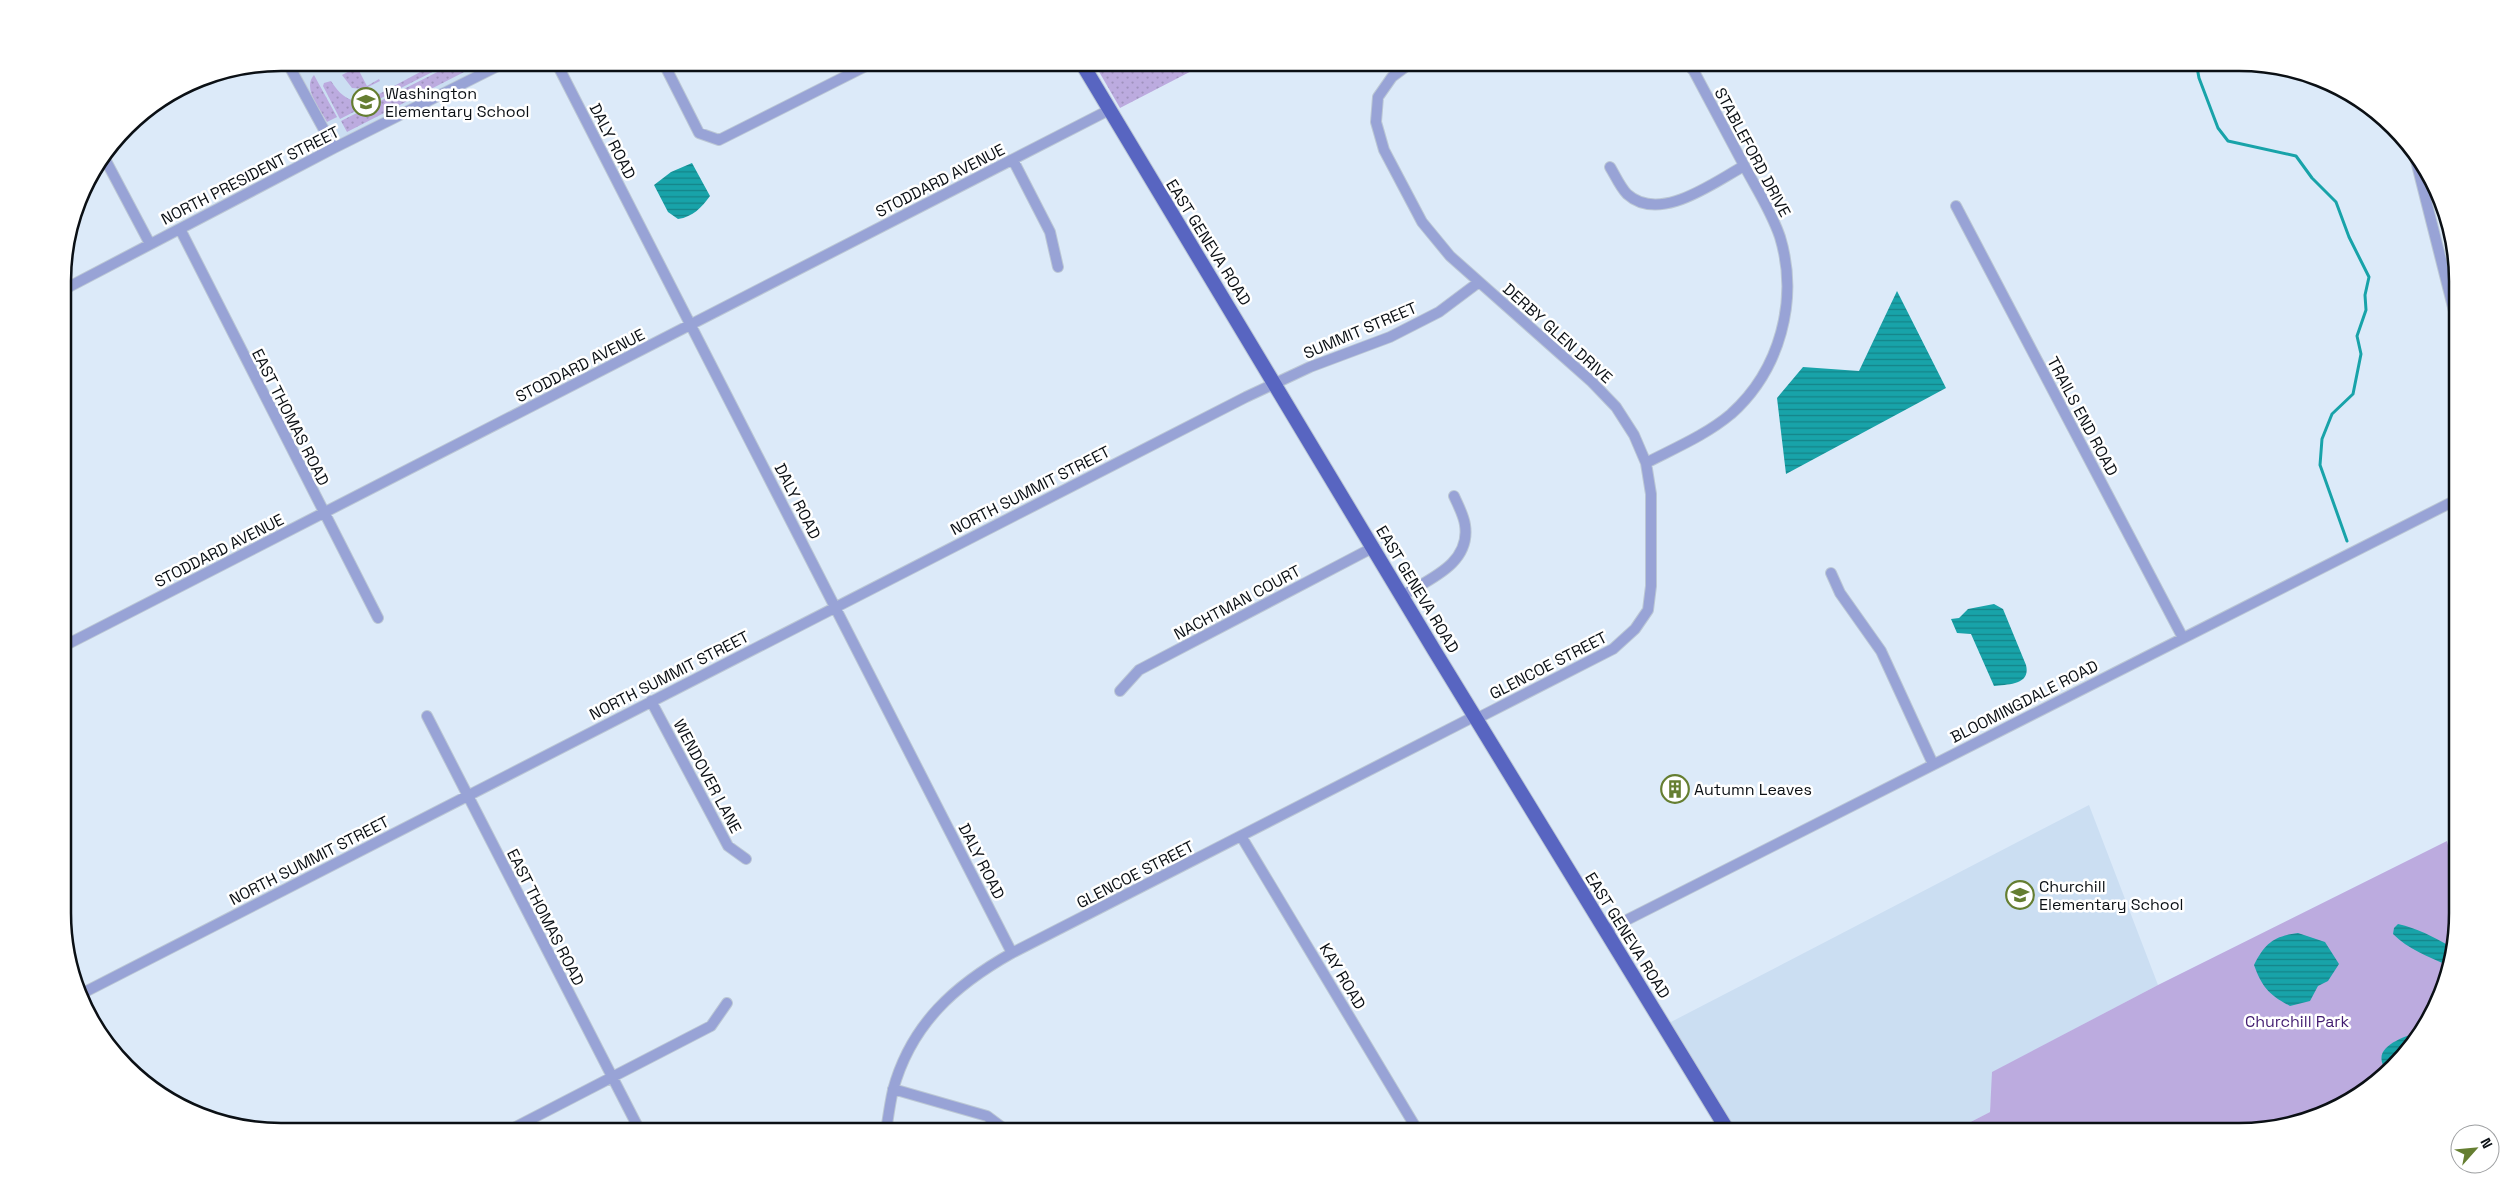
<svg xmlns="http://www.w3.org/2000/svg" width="2520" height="1194" viewBox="0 0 2520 1194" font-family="'Space Grotesk',sans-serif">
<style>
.built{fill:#cbdef2}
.grass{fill:url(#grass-dots)}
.green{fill:#bcabdf}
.water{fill:url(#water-rules)}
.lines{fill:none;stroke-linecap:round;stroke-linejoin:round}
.stream{stroke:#18a3a9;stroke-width:3}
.minor-casing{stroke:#bbc7d5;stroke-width:12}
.major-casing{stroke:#bbc7d5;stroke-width:16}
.minor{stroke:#98a3d6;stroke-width:10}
.major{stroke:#5865c1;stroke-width:14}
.labels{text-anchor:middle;stroke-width:5;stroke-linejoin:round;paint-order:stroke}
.poi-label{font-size:16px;fill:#0b1015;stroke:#fff;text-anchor:start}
.street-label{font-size:16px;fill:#0b1015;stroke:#fff}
.park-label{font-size:16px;fill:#421c70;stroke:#fff}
.rim{fill:none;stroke:#0b1015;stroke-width:2.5}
</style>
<defs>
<pattern id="grass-dots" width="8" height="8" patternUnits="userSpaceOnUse" patternTransform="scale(1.25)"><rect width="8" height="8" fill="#bcabdf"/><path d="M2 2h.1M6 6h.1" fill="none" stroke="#a092be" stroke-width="1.8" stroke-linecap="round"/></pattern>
<pattern id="water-rules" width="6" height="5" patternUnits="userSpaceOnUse" patternTransform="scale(1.25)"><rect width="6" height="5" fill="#18a3a9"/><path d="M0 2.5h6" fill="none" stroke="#148388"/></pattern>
</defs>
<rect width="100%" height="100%" fill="#dceaf9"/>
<path class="built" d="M495,62L337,141L294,63Z
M2089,805L2158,985L1993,1072L1990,1112L1953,1131H1735L1669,1023Z"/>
<path class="grass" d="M437,63H450L340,119L323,86L324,83L331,81C340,95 349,103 366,101Z
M455,63H467L470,69L347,132L341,121Z
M1094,63H1207L1120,108Z
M357,67L367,86L379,79L380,81L364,89L352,88L342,75Z
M314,75L337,117L327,122C320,109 302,88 314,75Z"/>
<path class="green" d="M2447,841L2457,883V913L2441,997L2412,1046L2360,1094L2309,1120L2252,1131H1953L1990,1112L1992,1072L2158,985Z"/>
<path class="water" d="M692,163L710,196C702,207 693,217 678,219L668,212L654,185L671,172Z
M1897,291L1946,388L1786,474L1777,398L1803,367L1859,371Z
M1994,604L2003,609L2026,665C2031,685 2008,684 1994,686L1971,634L1957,633L1951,619L1959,618L1968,609Z
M2398,924C2417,928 2434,937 2451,947L2447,965C2427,956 2408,949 2393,934L2394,928Z
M2298,933L2325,942L2339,964L2328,981L2318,986L2310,1001L2290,1006C2269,995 2262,987 2254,965C2265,943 2274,936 2298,933Z
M2421,1031L2412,1046L2386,1070C2369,1047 2404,1037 2421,1031Z"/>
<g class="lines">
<path class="stream" d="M2196,62L2199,78L2218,128L2228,141L2296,156L2312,178L2336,202L2349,237L2369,277L2365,295L2366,310L2357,336L2361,354L2353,394L2332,414L2322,439L2320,465L2347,541"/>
<defs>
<path id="minor" d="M287,62L334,148
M556,62L1012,953
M663,62L699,133L719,140L874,62
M1412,62L1392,77L1378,97L1376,122L1384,150L1422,222L1450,256L1592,382L1616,407L1634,435L1646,463L1651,494V586L1648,610L1635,629L1613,649L1476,719
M1692,69L1703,62
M2413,149L2456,319
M105,159L150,244
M1013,160L1050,232L1058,267
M1610,167C1615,175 1620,187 1627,194C1660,224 1714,182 1744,166
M1956,206L2183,638
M180,229L378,618
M63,290L334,148L506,62
M1646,463C1675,448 1706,435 1731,414C1780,370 1799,300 1780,237C1772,213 1758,191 1746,169C1727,134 1708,98 1689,62
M1831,573L1840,593L1881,651L1933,764
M1402,596C1429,579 1471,564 1465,525C1464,516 1458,505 1454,496
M64,646L1109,110
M1120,691L1139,670L1374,547
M651,701L728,846L746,859
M427,716L640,1131
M1241,836L1418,1131
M1605,931L2456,500
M79,995L1246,397L1310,367L1390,337L1439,312L1479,282
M893,1089L987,1116L1007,1131
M508,1131L711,1026L727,1003
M886,1131C888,1118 890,1103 893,1090C911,1024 955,985 1012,953L1475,716"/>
<path id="major" d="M1081,62L1434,650L1728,1131"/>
</defs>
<use href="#minor" class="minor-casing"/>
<use href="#major" class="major-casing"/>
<use href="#minor" class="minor"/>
<use href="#major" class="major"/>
</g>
<defs>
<symbol id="school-ring" viewBox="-11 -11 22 22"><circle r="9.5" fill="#fff" stroke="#657e31" stroke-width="1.5"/><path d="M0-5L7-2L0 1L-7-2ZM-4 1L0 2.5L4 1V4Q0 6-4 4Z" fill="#657e31"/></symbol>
<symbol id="building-ring" viewBox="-11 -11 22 22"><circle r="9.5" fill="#fff" stroke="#657e31" stroke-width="1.5"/><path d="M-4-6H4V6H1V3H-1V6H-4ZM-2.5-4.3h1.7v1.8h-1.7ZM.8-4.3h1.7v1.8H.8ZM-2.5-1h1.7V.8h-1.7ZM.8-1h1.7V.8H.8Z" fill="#657e31"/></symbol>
</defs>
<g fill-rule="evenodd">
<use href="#school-ring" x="350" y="86" width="32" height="32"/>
<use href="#building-ring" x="1659" y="773" width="32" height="32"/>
<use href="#school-ring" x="2004" y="879" width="32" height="32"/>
</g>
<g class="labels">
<g class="poi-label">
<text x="385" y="99">Washington<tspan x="385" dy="18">Elementary School</tspan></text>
<text x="1694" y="795">Autumn Leaves</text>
<text x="2039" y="892">Churchill<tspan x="2039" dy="18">Elementary School</tspan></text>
</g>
<g class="street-label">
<text transform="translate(613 141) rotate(63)" y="6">DALY ROAD</text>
<text transform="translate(1753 152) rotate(62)" y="6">STABLEFORD DRIVE</text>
<text transform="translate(250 175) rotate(-27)" y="6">NORTH PRESIDENT STREET</text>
<text transform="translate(940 180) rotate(-27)" y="6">STODDARD AVENUE</text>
<text transform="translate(1209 242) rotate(58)" y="6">EAST GENEVA ROAD</text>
<text transform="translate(1360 330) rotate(-23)" y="6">SUMMIT STREET</text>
<text transform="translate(1558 333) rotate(42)" y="6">DERBY GLEN DRIVE</text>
<text transform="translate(580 365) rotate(-27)" y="6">STODDARD AVENUE</text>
<text transform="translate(2083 416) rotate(62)" y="6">TRAILS END ROAD</text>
<text transform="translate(291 417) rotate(63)" y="6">EAST THOMAS ROAD</text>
<text transform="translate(1030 490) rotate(-27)" y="6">NORTH SUMMIT STREET</text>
<text transform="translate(798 501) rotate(63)" y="6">DALY ROAD</text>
<text transform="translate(219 550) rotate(-27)" y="6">STODDARD AVENUE</text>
<text transform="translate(1418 589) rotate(59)" y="6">EAST GENEVA ROAD</text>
<text transform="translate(1237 602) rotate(-28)" y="6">NACHTMAN COURT</text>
<text transform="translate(1548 665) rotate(-27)" y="6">GLENCOE STREET</text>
<text transform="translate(669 675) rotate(-27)" y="6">NORTH SUMMIT STREET</text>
<text transform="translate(2024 701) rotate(-27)" y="6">BLOOMINGDALE ROAD</text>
<text transform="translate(708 776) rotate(62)" y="6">WENDOVER LANE</text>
<text transform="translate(309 860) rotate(-27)" y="6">NORTH SUMMIT STREET</text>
<text transform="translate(982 861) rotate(63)" y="6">DALY ROAD</text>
<text transform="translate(1135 874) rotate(-27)" y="6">GLENCOE STREET</text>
<text transform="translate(546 917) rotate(63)" y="6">EAST THOMAS ROAD</text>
<text transform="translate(1628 935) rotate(58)" y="6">EAST GENEVA ROAD</text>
<text transform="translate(1343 976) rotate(59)" y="6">KAY ROAD</text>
</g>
<g class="park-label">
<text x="2297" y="1027">Churchill Park</text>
</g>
</g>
<path d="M0 0H2520V1194H0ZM281 71H2239A210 210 0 0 1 2449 281V913A210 210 0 0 1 2239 1123H281A210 210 0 0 1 71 913V281A210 210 0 0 1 281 71Z" fill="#fff" fill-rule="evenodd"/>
<path class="rim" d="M281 71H2239A210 210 0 0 1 2449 281V913A210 210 0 0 1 2239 1123H281A210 210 0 0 1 71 913V281A210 210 0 0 1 281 71Z"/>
<g transform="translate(2475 1149) rotate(63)"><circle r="24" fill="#ffffff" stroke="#9d9fa1"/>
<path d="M0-4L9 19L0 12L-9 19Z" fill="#657e31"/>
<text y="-8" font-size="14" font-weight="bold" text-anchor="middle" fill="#0b1015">N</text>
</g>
</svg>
